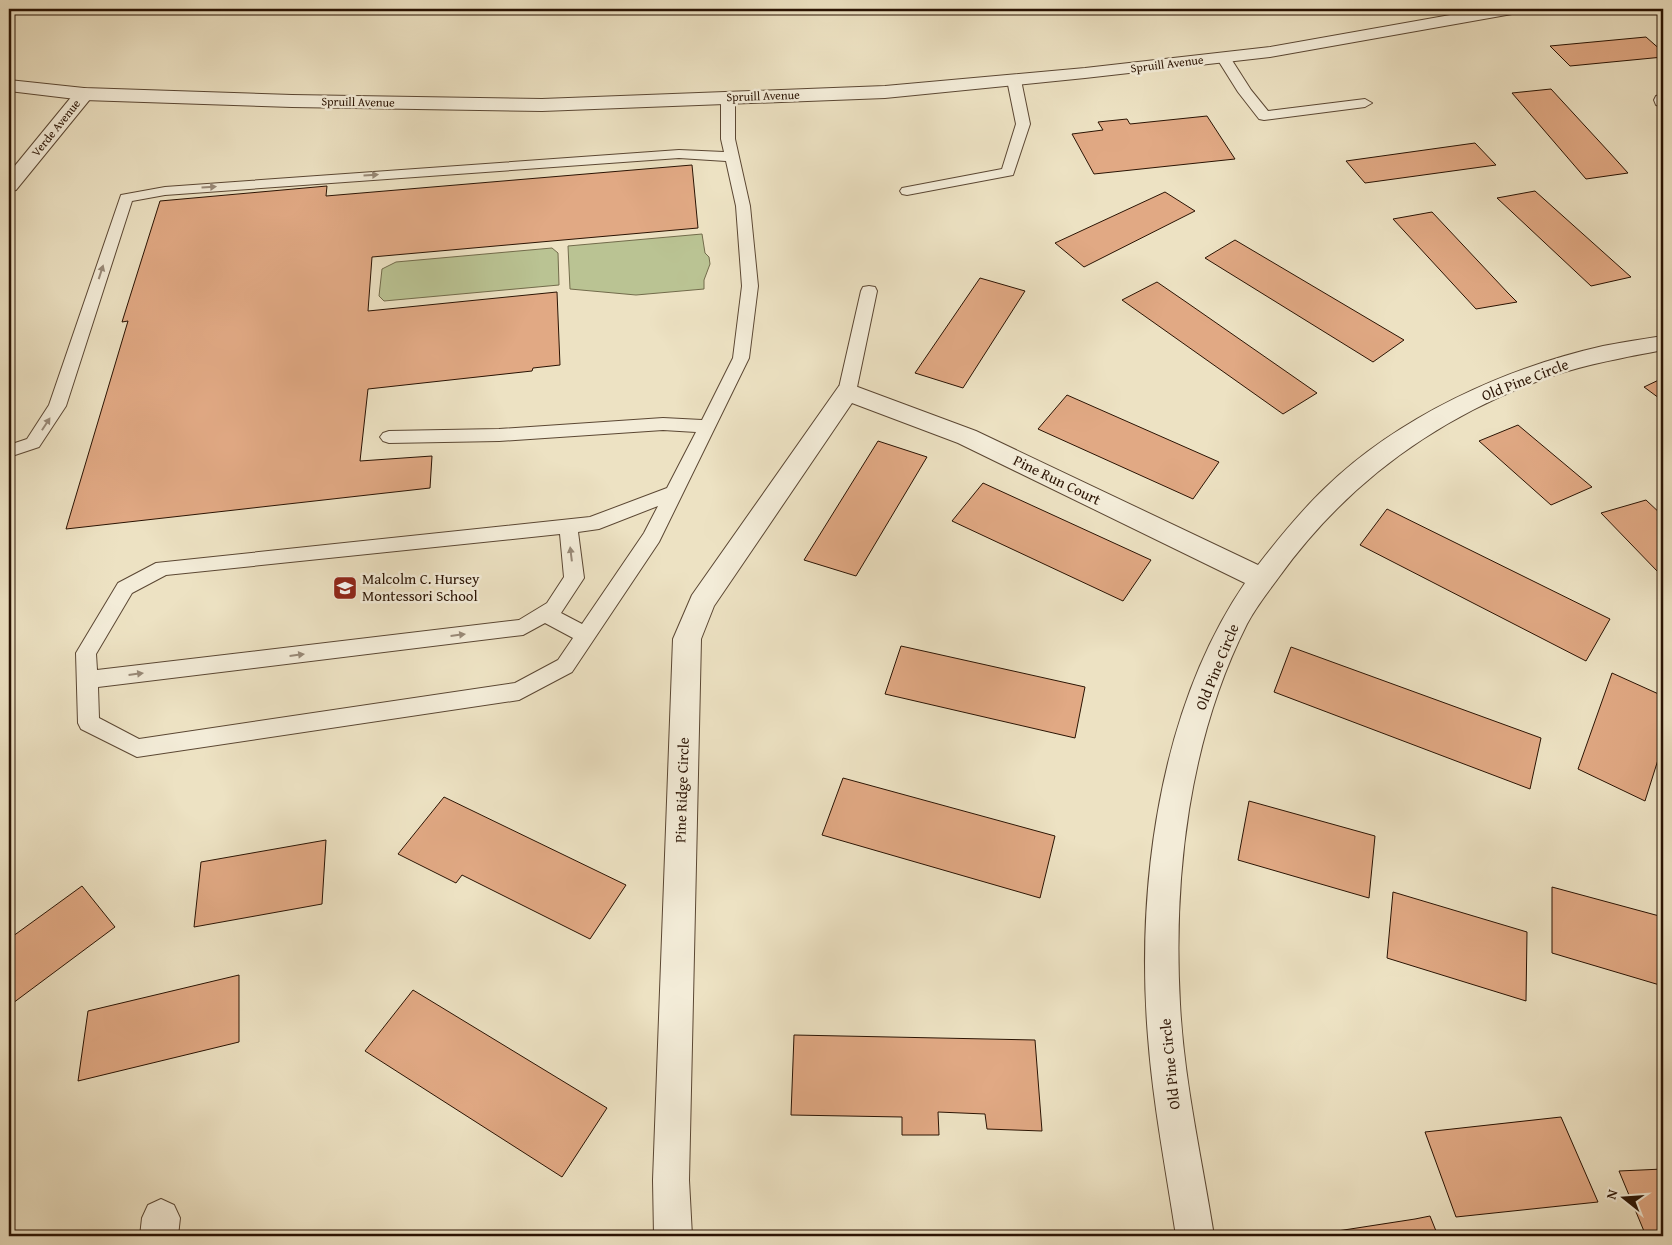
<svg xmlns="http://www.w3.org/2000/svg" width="1672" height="1245" viewBox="0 0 1672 1245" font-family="'Gentium Book Plus',serif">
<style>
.green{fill:#bac393;stroke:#726b4b}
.building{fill:#e1a984;stroke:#2a1303}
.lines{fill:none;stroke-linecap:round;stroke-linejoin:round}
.service-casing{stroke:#5b4733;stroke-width:2}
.minor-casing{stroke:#5b4733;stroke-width:2}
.tertiary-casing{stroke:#5b4733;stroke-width:2}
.service{fill:#f3ecd8;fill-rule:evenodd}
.minor{fill:#f3ecd8;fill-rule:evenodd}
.tertiary{fill:#f3ecd8;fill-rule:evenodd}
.oneway{fill:#998a78}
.labels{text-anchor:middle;stroke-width:5;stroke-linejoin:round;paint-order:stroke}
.far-street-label{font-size:12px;fill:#2a1303;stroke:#f3ecd8}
.street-label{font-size:15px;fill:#2a1303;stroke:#f3ecd8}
.poi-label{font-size:15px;fill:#2a1303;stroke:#f3ecd8;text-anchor:start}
</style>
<rect width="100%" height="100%" fill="#ede2c3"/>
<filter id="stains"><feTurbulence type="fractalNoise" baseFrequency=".004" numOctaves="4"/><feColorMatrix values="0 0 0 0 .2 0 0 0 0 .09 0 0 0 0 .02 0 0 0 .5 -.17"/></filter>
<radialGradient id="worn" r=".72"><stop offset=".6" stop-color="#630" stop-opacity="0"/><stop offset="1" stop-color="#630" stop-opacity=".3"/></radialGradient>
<path class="green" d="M702,234L705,253L709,257L710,264L704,280V289L636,295L570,289L568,246Z
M552,248L558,253L559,285L384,301L379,296L382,269L396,262Z"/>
<path class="building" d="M1646,37L1663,52V57L1570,66L1550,46Z
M1551,89L1609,152L1628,173L1586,179L1512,93Z
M1207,116L1235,159L1094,174L1072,134L1103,130L1098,122L1127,119L1130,124Z
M1475,143L1496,165L1365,183L1346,161Z
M692,165L698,228L372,257L368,311L557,292L560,365L533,368L532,371L368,389L360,461L432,456L430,488L66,529L128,321L122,322L160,201L327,186L326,196Z
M1535,191L1631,277L1591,286L1497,198Z
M1165,192L1195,211L1084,267L1055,243Z
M1432,212L1508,293L1517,302L1476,309L1393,219Z
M1235,240L1404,340L1373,362L1205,258Z
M980,278L1025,291L963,388L915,373Z
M1157,282L1189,304L1317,393L1283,414L1122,300Z
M1663,378V401L1644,387Z
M1067,395L1219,462L1193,499L1038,429Z
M1518,425L1592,487L1551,505L1479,441Z
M878,441L927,457L856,576L804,560Z
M983,483L1151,560L1123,601L952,521Z
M1646,500L1663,516V570L1658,572L1601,513Z
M1387,509L1610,619L1586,661L1360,545Z
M901,646L1085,687L1075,738L885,694Z
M1291,647L1541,738L1530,789L1274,692Z
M1612,673L1663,696V744L1645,801L1578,769Z
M843,778L1055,836L1040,898L822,835Z
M444,797L626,885L590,939L462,875L456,883L398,854Z
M1249,801L1375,836L1369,898L1238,860Z
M326,840L322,904L194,927L201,862Z
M82,886L115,927L9,1006V939Z
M1552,887L1663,917V986L1552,953Z
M1393,892L1527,932L1526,1001L1387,958Z
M239,975V1042L78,1081L88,1011Z
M413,990L607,1108L562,1177L365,1051Z
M794,1035L1035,1040L1042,1131L987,1129L985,1114L938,1112L939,1135H902V1117L791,1115Z
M1561,1117L1598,1202L1456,1217L1425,1132Z
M1663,1169V1236H1646L1619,1171Z
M1430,1216L1438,1236H1305L1415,1219Z"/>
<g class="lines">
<defs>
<path id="service" d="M1223,53L1228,54L1251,90L1268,111L1365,99L1372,103L1365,107L1264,120L1259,119L1238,92L1216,57Z
M1014,76L1021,80L1030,124L1013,175L907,195L902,194L900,191L902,188L1002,169L1016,124L1007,80Z
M728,94L735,98V139L750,206L758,286L749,358L659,542L572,672L519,700L137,757L81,729L78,723L76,653L118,583L156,563L590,517L667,488L696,432L663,430L499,441L389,443L383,441L380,437L383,433L389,431L499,429L663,418L702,420L733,358L742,286L736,206L726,161L679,158L165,195L132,201L66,406L39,447L9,457V445L27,439L49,405L121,195L165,187L679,150L724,152L721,139V98ZM658,506L644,533L582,624L561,613L584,578L578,532L599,529ZM560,534L564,577L547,603L519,620L97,670L96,654L132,593L166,575ZM545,623L573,638L558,660L515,683L139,739L99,718L98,687L523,635Z
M869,286L875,287L877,291L856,392L853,396L847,398L841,396L838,392L861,291L863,287Z"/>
<path id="minor" d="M84,88L91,90L93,94L91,98L16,190L9,192V173L77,90Z
M1663,94V107L1656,105L1654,100L1656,96Z
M1663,336V350C1626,357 1588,364 1552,376C1441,415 1348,481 1279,577C1268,592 1256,607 1247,624C1189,739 1173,876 1180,1004C1184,1082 1202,1159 1214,1236H1176C1166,1170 1153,1104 1148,1037C1136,887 1159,709 1245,583L958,443L852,403L714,606L701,639L689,1180L692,1236H654L653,1180L673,639L692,595L839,386L847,384L855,386L976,431L1258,565C1279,538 1300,512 1325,488C1398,417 1505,368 1603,346C1623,342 1643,339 1663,336Z
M161,1199L174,1205L180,1218L178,1236H140L142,1218L148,1205Z"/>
<path id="tertiary" d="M1484,9H1521L1518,13L1512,14L1270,57L1085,78L885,98L542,111L292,107L84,100L9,91V80L84,88L292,95L542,99L885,86L1085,68L1270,47Z"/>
</defs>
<use href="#service" class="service-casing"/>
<use href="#minor" class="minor-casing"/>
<use href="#tertiary" class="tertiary-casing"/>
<use href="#service" class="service"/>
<use href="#minor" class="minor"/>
<use href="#tertiary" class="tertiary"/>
</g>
<defs><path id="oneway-solid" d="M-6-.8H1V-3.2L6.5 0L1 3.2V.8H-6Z" transform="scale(1.25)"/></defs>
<g class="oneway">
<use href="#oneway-solid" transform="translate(371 175) rotate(-4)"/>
<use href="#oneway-solid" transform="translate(209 187) rotate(-4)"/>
<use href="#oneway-solid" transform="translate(101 272) rotate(-72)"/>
<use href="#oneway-solid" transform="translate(46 424) rotate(-57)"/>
<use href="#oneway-solid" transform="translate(571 554) rotate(-97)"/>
<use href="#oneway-solid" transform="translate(458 635) rotate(-7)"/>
<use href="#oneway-solid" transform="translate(297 655) rotate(-7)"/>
<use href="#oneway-solid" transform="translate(136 674) rotate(-7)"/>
</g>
<defs>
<symbol id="school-square" viewBox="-11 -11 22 22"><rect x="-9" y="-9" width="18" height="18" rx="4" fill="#8f2418" stroke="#f3ecd8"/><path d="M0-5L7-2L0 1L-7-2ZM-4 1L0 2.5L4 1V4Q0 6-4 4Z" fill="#fff"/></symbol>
</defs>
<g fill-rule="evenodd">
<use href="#school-square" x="331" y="574" width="28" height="28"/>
</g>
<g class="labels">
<g class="far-street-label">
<text transform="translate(1167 64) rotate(-7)" y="4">Spruill Avenue</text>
<text transform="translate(763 96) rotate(-2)" y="4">Spruill Avenue</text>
<text transform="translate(358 102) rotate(1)" y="4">Spruill Avenue</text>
<text transform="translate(56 128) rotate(-51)" y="4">Verde Avenue</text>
</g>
<g class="street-label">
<text transform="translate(1525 380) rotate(-21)" y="5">Old Pine Circle</text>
<text transform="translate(1057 480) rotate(26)" y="5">Pine Run Court</text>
<text transform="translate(1217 667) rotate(-68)" y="5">Old Pine Circle</text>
<text transform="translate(682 790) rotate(-88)" y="5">Pine Ridge Circle</text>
<text transform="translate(1170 1064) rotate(-96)" y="5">Old Pine Circle</text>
</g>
<g class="poi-label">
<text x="362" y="584">Malcolm C. Hursey<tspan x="362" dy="17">Montessori School</tspan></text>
</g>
</g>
<rect width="1672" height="1245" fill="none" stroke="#ede2c3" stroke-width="30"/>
<rect x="10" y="10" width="1652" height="1225" fill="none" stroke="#2a1303" stroke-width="2.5"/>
<rect x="15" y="15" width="1642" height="1215" fill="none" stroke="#2a1303"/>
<g transform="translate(1624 1198) rotate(287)" stroke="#f3ecd8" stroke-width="4" paint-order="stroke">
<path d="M0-4L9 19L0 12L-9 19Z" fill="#2a1303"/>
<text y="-8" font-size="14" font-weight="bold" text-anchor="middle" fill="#2a1303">N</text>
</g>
<rect width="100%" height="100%" filter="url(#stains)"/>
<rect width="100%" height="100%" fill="url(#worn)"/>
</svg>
